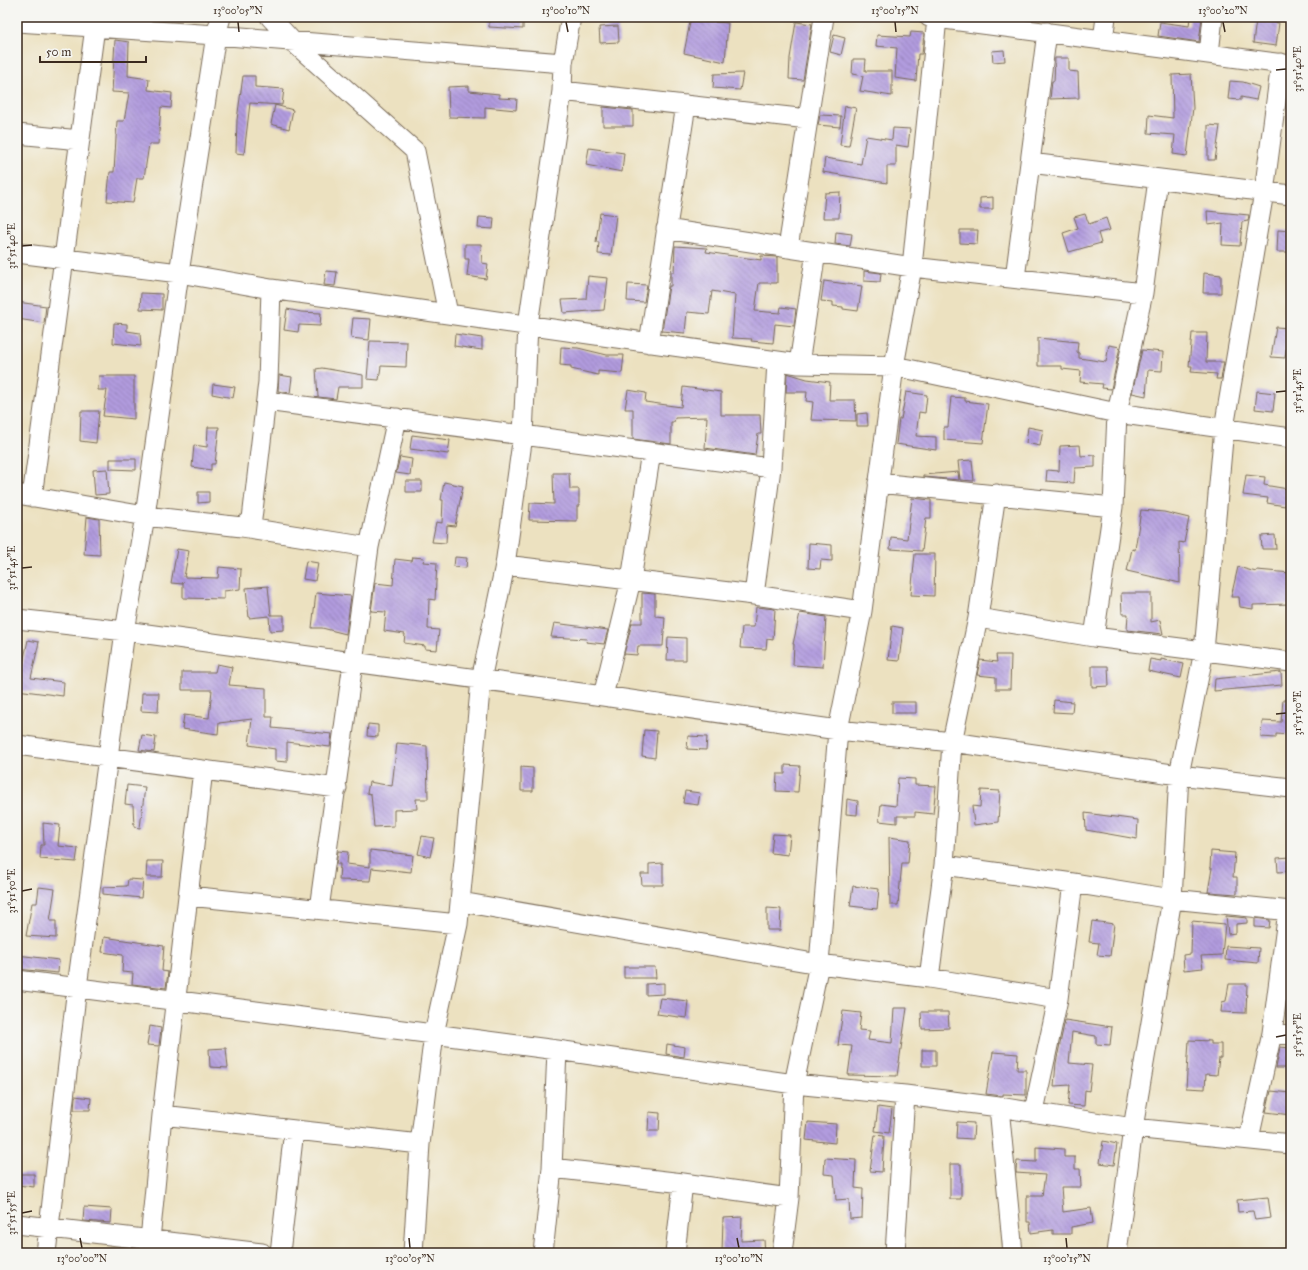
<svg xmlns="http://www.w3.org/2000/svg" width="1308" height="1270" viewBox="0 0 1308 1270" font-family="'IM FELL Great Primer',serif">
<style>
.building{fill:url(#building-back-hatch)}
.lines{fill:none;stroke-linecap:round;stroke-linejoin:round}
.minor-casing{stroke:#796a57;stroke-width:21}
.minor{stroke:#fff;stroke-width:19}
.ticks{fill:none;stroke:#3b2a1e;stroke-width:1.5}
.neatline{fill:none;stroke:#3b2a1e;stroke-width:1.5}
.ticks-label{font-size:10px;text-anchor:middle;fill:#3b2a1e}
</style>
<defs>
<pattern id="building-back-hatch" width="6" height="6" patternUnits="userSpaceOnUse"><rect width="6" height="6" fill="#b19bde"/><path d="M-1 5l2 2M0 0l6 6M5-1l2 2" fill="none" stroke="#917fb3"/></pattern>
</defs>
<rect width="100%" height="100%" fill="#f6f6f2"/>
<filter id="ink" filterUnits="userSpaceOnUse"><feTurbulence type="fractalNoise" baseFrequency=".025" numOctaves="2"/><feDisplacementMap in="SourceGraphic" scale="8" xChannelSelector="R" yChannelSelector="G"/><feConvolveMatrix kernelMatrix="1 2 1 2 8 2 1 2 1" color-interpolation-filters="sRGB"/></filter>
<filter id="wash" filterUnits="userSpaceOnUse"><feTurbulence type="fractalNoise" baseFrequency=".012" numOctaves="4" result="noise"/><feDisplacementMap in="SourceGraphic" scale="16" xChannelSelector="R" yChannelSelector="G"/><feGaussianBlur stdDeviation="0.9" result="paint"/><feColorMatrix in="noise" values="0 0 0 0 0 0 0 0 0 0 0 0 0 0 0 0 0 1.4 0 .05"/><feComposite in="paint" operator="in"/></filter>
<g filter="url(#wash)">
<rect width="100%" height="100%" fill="#ece1c0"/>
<g id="blocks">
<path class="building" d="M497,17L523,18V29L489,27V19H497Z
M691,17H715V22L728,23L725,62L684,53Z
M1190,17H1202L1199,42L1158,36L1160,22L1189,26Z
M1256,20L1279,23L1276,46L1253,43Z
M796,22L812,24L803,80L789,79L790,58Z
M618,26L619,42L600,43L599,27Z
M911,32L924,33L922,54H918L916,81L895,78L897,48L876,46L877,35L910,37Z
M834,35L845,38L841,55L830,52Z
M115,40L129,42L128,76L149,79L148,90L172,93L171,108L161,107L158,144H149L144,178H137L133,203L107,201L110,172H114L117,121H124L129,93L112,92Z
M1004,50L1005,61L993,62L992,51Z
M1055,58H1069V71L1078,72L1079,98L1050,99L1052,81H1054Z
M853,59H866L865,71H892V96L860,91L863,76L852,74Z
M743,73L740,90L713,88L714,74Z
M1191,74L1193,108L1187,156L1173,154L1175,135L1148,133L1149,115L1173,118L1172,75Z
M243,76H255V87L284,89L282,105L250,103L244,154L236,153L237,120Z
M1230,81L1243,82L1259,87L1256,100L1241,97V100L1228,99Z
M469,86V91L499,94V98L517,99L516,110L485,107V118L449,117L448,87Z
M275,105L293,110L289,129L271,124Z
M845,106L856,108L849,146L840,145Z
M603,107L633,110V126H603Z
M820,115L841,116L840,127L818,125Z
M1208,125L1220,126L1215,160H1208Z
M893,128L910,129L908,147L896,145V166H887V183L823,172L825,158L861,164L866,136L892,140Z
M589,148L624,153L622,172L586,165Z
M840,192L839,218H823L825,193Z
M993,197V209H980V198Z
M1207,211L1249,215L1248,221L1242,222L1240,246L1222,245L1223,223L1208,225Z
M600,213L616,215L611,255L598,254L599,242H596Z
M1085,214L1089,224L1106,218L1110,230L1098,233L1101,243L1069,252L1063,233L1078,228L1074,217Z
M479,217L494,218L493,229L478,228Z
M960,230H978L977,244L960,243Z
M1278,230L1291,231V252H1277Z
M836,232L852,234L850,246L835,244Z
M465,244H481L482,263L488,264L486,279L467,276L469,259H465Z
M675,246L707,248L706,252L761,260V256L777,257V283H759L755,311L780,313L781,307L796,309L794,326L775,324L773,343L751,341L752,339L732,338L735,295L712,291L709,314L687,312L685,333L662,331L669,286H671V272H674Z
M326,271L337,272L335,286L324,285Z
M864,271L881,273L880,282L864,281Z
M1204,273L1221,275V293H1203Z
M588,276L608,278L604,310L564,313L562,300L586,299Z
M824,281L862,286L858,311L843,309V307L833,306V302L821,301Z
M628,284L647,285L644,302L627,301Z
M141,293L162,294V310L140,309Z
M17,302L46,306L44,323L17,319Z
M287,309L301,312L321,313L320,326L299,325L298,332L284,330Z
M353,318L371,319L369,340L351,338Z
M114,323L127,324V331L140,333L141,346L113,343Z
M1276,327L1289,328L1285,358L1271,357Z
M1192,333H1207L1206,362H1224L1221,379H1216L1217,374L1191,372L1192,366H1189Z
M455,334L482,338V350L454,346Z
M1038,338L1078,342L1077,352L1079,353V358L1106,362L1109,345L1120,347L1111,389L1102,388L1103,384L1080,382L1081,371L1062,369V366H1038Z
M370,341L407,342L406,367L381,366L379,380L367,379Z
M561,347L578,348L607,355H624L622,373L598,371V375L571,369V366L560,365Z
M1142,350L1163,352L1162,371L1148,370L1146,396L1132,393Z
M322,368L363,375V387H338L336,399L318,397L316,369Z
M787,373L807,379L830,382L829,400H855L856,421L811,420L813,402L806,401L807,392H786Z
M279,375L292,377L290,393L278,391Z
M99,376H134V419L103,416L107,390H98Z
M213,384L235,387L233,398L212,394Z
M683,387L721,392V415H760L761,434H758L755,455L705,448L707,417L675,418L674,422H671V444L633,439V409H625L628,390L646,393L645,402L681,407Z
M1257,391L1275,393L1273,411L1255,409Z
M906,392L927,395L925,413L919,412L916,436L936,437V450L896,444L899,419H901Z
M951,397L965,398V401L988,404L983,443L944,440V427H948Z
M81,411H99L96,443L80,441Z
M867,413L868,426H857V414Z
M208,427H219L215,464H211V470L192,467L194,445L207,447Z
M1028,427L1043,430L1040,446L1026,443Z
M412,435L450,440L448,454L410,449Z
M1080,445L1081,456L1095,455V467L1075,468L1074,483L1046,481L1047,470L1059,471L1060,446Z
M400,457L412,459L410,475L396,473Z
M110,459H136V470L110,469Z
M972,460L974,481L960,480L958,461Z
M107,469L109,494L95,495L93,470Z
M958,472L959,480L923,477V475Z
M553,473H569L570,489H579V506H577V521L529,520L530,503L554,504Z
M1246,475L1265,477L1264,485L1288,489L1285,506L1267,503L1268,498L1243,495Z
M406,481H422V492H406Z
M444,482L463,486L455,526L447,525L446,543L432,542L436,522L442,523L443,500H441Z
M198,492H209V502L198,503Z
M912,498L931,500V518H926L922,551L890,549L891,537L907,539Z
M1141,510L1164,512L1189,518L1184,543L1179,542L1180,583L1127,571L1132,549L1135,550Z
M87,517L99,519L100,555L84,554Z
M1275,535L1276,549H1262L1261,536Z
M809,543L832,545V561L821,560L820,569L808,568Z
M177,549L189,551L184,577L218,578L219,567L241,569L240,589L224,591V599L183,598V582V584L171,583Z
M915,554H935L934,596L911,595Z
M413,557L424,558L423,562L437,563L435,600L429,599L428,629L439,630L437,650L425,649V646L404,643L405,634L384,631L386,612L371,611L375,583L393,585L395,559L412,561Z
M455,557L467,558L466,568L454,567Z
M306,561L318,563L315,581L303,579Z
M1238,567L1256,572L1257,570L1291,573V604L1253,605V609L1240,607L1239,597H1231Z
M268,586L271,615H284V630L270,631L269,616L249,618L246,588Z
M316,593L351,596L346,634L322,628H312Z
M642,593L655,594V616L665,617L663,646H638L637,655L624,654L632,623H642Z
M1121,593H1151V622L1160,620L1163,634L1127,630L1128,614H1122Z
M756,607L775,609L773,640L767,639L766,649L740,648L742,627H754Z
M800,613L826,617L823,667L793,665L794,644H793Z
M554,623L608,630L604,644L586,642L587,639L551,637Z
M892,626L903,628L899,661L888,660Z
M668,637L686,638V660H667Z
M28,640L39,642L31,678L64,682L63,696L17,690Z
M996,655H1011L1010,689H996V677L977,675L980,660L997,662Z
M1150,659L1161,661V659L1184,664L1181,678L1148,671Z
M217,664L232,667L229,685L266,688V717H273L272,728L332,734L330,747L287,742V762L275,761V749L249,745L252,719L219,723L218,734L182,729L184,715L209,718L212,690H182V672H215Z
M1092,666H1108L1109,686L1092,687Z
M1281,672L1282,685L1214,691L1215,679Z
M142,693H159L158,712L141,711Z
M1054,700L1073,702L1072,713L1053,712Z
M1283,700H1291V735L1276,734V738L1261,737L1262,721L1281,722Z
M892,702H916V713H892Z
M368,724L378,725V737L367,736Z
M644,730L657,731L655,758L642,756Z
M142,735L156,737L154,752L139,750Z
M688,736L707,737L706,750L687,749Z
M397,743L427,746L428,799H416L417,809L394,810V826L374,827L371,794L367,793L369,782L392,786Z
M785,765L800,766L798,792L776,791L777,774H785Z
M521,767L533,768V791H521Z
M898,778L915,779V785L936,786L933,814L915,812V816H897V823L879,821L881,804L896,806Z
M127,785L145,787L140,828L134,827L133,805L125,804Z
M981,790L1000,791L998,822L974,825L972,806L980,807Z
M685,791L700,793L698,805L683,803Z
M847,799L858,801L857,815L846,814Z
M1085,813L1138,820L1137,839L1086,830Z
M43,823L60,825L58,846L78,848L76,862L40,859L41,845H44Z
M773,834L790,835L788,855L771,853Z
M422,836L434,838L430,857L418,854Z
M889,837L910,840L908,863H902L898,905H890Z
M370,850L413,855L411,872L372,868L370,881L339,880L340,864H336L338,851L348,852L347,864L370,867Z
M1211,851L1235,853L1233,877H1237V894L1208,892L1212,868H1210Z
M1291,857V871L1278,872L1277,858Z
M147,861H163L162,877H146Z
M663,863V885H642L641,874H649V864Z
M128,879L143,880L141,898L103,894V887L127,886Z
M853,886L879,889L877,909L850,906Z
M39,887L55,889L50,921H56V938L26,936L32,903H37Z
M767,908L781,909L780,930H767Z
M1226,916L1247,918V923L1236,924V933L1228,934Z
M1255,918L1270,920L1269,928L1255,927Z
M1092,921L1114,924L1110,956L1097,955L1099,943L1089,942Z
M1192,921L1225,924L1222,955L1201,956L1203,968L1184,970L1183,955L1191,954Z
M104,937L164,946L162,971L168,972L166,988L132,984L133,973L122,972L123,955L102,952Z
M1226,946L1259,948L1258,963L1225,960Z
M17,955L59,960L58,973L17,969Z
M624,967H655L656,978H624Z
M664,983V994L646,995V984Z
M1229,984H1247L1246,1013L1221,1012L1222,1002L1226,1001Z
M660,998L688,1001L686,1018L657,1014Z
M894,1008H907L897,1076L848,1075L852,1046L838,1045L843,1011L861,1013L859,1030L870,1031L868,1040L892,1043Z
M921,1012H948L949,1028L922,1029Z
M1065,1020L1112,1027L1110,1045L1096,1044V1036L1072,1032L1069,1063L1092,1065L1089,1091L1085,1090L1084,1106L1068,1105L1070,1085L1054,1086L1056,1063Z
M150,1026L161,1028L159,1046L147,1045Z
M1189,1040L1211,1041V1044H1221V1058H1219L1217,1075L1206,1074L1205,1089L1186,1088Z
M667,1044L685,1047L684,1057L666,1054Z
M1280,1047L1291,1048V1068H1276Z
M226,1048L228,1068L210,1067L209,1049Z
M922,1050H936V1066H922Z
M993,1052L1018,1054L1017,1070H1026V1095L1003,1094V1096L986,1094Z
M1271,1091L1291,1093V1115L1266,1112Z
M75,1096L91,1098L90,1110H74Z
M878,1107L892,1109L889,1133L875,1131Z
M649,1112L660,1113L659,1131H648Z
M808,1122L836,1124L835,1143L806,1140Z
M957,1122L974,1123L973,1139L956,1138Z
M875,1135L884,1136L882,1172L870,1171Z
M1103,1141L1117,1144L1114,1165L1100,1163Z
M1036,1147L1064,1149V1157H1075V1169H1080L1081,1187H1061L1063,1212L1091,1208L1093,1223L1071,1227V1234H1053V1230L1031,1233L1030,1222H1027V1196H1042L1045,1175L1016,1173V1170L1017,1161L1036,1162Z
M825,1158L856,1160L855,1188L863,1189L862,1218L850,1219L849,1199L836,1200L834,1175L824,1174Z
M950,1164H961V1199H950Z
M17,1174H34V1187L17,1185Z
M1268,1197L1271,1218L1255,1220L1253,1211L1238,1212L1237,1200Z
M84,1207L112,1209L111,1223L83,1221Z
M742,1217L741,1241L764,1240L765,1253H722L723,1218Z"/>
</g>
</g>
<g filter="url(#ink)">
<use href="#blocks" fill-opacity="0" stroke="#796a57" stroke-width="1"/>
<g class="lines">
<defs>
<path id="minor" d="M270,17L293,42L415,151L448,314L799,364L894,366L1117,413L1291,438
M929,17L1291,65
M17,22L216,35L563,63
M1103,40L1106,17
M1209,54L1213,17
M562,91L808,119
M17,134L80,140
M1030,163L1291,195
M666,229L912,267L1143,293
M788,248L824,17
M17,253L179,273L271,289L448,314
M1015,278L1047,32
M649,343L686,105
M799,364L816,252
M266,401L771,468
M878,483L1113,507
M17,494L145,516L242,527L369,547
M32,497L95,27
M242,527L252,519L268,382L271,289
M505,565L754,595L862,611
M754,595L771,468L777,361
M978,618L1094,637L1291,662
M17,619L125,631L603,696L838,730L952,742L1179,775L1291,788
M1094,637L1113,507L1117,413L1143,293L1158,179
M603,696L631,580L651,452
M17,745L337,788
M944,865L1073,883L1172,899L1291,911
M189,896L458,924
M461,902L819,964L929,978L1058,999
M319,909L369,547L397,418
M929,978L944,865L952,742L978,618L996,494
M17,980L557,1050L794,1084L905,1095L999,1107L1133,1128L1291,1144
M1272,1033L1291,1035
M999,1107L1013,1253
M1034,1111L1058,999L1073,883
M162,1115L420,1144
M1249,1139L1272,1033L1288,911
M552,1168L683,1183L789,1198
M17,1224L262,1253
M150,1240L162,1115L203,770
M46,1253L77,987L125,631L145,516L179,273L216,35L221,17
M280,1253L294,1130
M413,1253L420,1144L434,1034L458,924L481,680L505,565L523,435L528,325L562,91L563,63L571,17
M543,1253L552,1168L557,1050
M675,1253L683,1183
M782,1253L789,1198L794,1084L819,964L838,730L862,611L894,366L912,267L937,18
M895,1253L905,1095
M1117,1253L1133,1128L1172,899L1179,775L1204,651L1224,428L1264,192L1281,63"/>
</defs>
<use href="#minor" class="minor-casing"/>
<use href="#minor" class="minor"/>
</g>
</g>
<path class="ticks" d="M238,22L239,32M566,22L568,32M895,22L896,32M1223,22L1225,32M1276,70L1286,69M22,246L32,245M1276,392L1286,391M22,568L32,567M1276,714L1286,713M22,891L32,889M1276,1037L1286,1035M22,1213L32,1211M80,1238L82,1248M409,1238L410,1248M737,1238L739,1248M1066,1238L1067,1248"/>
<rect width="1308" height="1270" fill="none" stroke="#f6f6f2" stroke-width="44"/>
<path d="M40 56v6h106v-6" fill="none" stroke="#3b2a1e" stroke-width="2"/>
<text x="46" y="56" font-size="12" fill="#3b2a1e" stroke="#f6f6f2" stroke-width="3" paint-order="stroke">50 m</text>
<rect x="22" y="22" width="1264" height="1226" class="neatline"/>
<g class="ticks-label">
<text x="238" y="14">13°00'05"N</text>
<text x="566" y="14">13°00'10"N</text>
<text x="895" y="14">13°00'15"N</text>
<text x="1223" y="14">13°00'20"N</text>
<text transform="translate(1297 69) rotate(-90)" y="4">31°51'40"E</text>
<text transform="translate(11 246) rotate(-90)" y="4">31°51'40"E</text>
<text transform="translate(1297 391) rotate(-90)" y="4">31°51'45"E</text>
<text transform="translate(11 568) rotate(-90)" y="4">31°51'45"E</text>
<text transform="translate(1297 713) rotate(-90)" y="4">31°51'50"E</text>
<text transform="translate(11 891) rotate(-90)" y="4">31°51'50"E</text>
<text transform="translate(1297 1035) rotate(-90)" y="4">31°51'55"E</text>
<text transform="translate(11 1213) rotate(-90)" y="4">31°51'55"E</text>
<text x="82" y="1262">13°00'00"N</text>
<text x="410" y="1262">13°00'05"N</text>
<text x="739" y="1262">13°00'10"N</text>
<text x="1067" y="1262">13°00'15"N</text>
</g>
</svg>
